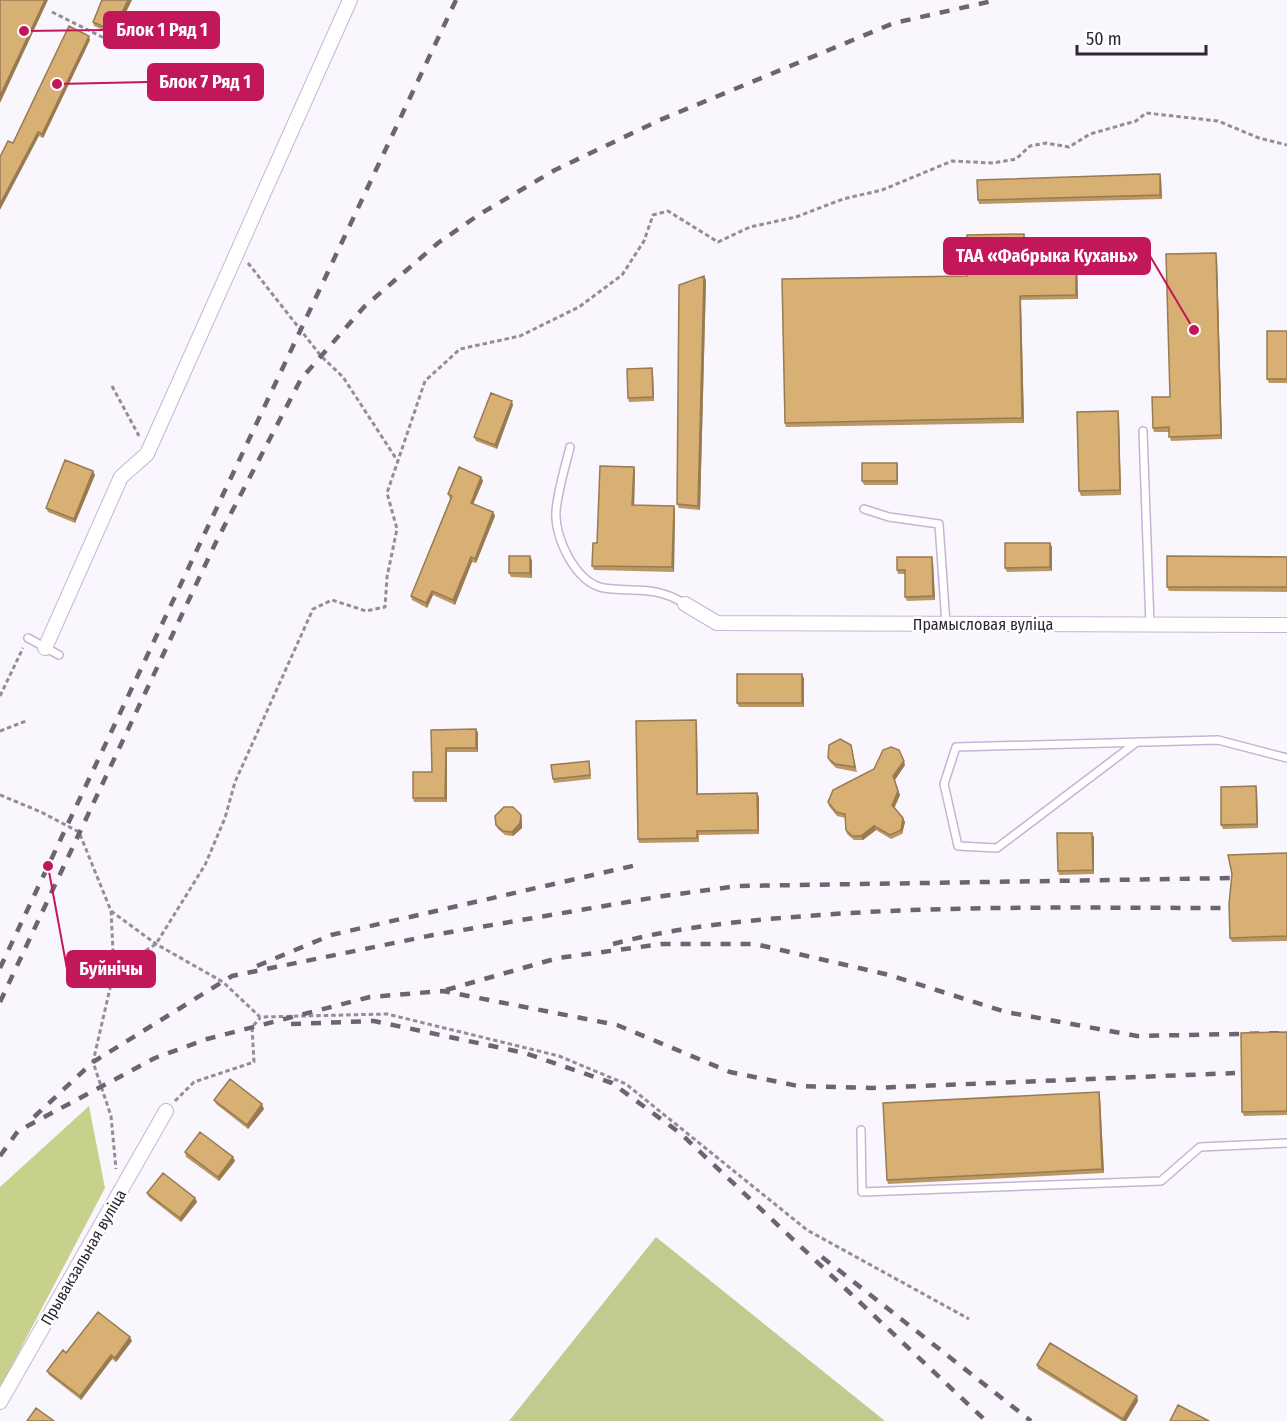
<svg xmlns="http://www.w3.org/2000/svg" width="1287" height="1421" viewBox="0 0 1287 1421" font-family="'Fira Sans Condensed',sans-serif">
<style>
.green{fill:#c2cb8f}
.forest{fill:#c7d18c}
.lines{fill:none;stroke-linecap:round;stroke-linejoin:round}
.lane-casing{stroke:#c7b4d5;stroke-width:10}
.street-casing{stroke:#c7b4d5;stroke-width:16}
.path{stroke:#928d96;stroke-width:3;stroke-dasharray:4.5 3;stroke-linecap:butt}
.lane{stroke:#fff;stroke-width:7}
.street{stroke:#fff;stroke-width:14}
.rail{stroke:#6b656f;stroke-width:4.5;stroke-dasharray:10 10;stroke-linecap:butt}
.wall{fill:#bb9764}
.shaded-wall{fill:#987b51}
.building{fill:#d9b074;stroke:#987b51;stroke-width:1.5}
.labels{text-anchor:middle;stroke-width:5;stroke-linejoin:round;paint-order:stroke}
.street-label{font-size:16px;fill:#2e2733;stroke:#fff}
.leader{fill:none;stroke:#c2185b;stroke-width:2}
.callout-dot{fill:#c2185b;stroke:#fff;stroke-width:2}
.callout{fill:#c2185b;stroke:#c2185b;stroke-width:2}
.callout-label{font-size:18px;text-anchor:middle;font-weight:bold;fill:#fff}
</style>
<rect width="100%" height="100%" fill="#faf6fd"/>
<path class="green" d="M656,1237L885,1421H509Z"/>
<path class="forest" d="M89,1106L105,1188L0,1388V1187Z"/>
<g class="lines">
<defs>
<path id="lane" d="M1143,431L1150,625
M570,447C565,468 558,489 556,511C554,538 576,583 604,588C637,593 655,585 685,604
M864,509L889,517L939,524L946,624
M28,638L59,655
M1137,742L997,848L958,846L944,784L956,747L1218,740L1287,758
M861,1130L862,1192L1161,1181L1200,1147L1287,1143"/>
<path id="street" d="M685,604L717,623L1287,625
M45,648L121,477L147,454L350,0
M0,1402L166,1111"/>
</defs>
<use href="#lane" class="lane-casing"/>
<use href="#street" class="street-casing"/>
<path class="path" d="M52,12L118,45
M248,263L321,356L343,377L397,460
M112,386L139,436
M0,696L23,648
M0,731L26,721
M0,795L41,812L79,832L111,911L114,971L93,1062L111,1116L116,1169
M111,911L156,944L223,982L260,1017L387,1014L559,1056L626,1084L807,1230L969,1319
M114,971L156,944L205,865L225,818L235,782L313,609L332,600L366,611L385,607L387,577L397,529L387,493L425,381L460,349L520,336L579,307L622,275L644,241L653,215L668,211L718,242L750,227L796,217L843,199L882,190L952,161L993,163L1016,159L1030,146L1046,143L1069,147L1090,134L1136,121L1146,113L1218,121L1259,138L1287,145
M175,1101L194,1082L254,1062L252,1027L260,1018"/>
<use href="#lane" class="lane"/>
<use href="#street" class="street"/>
<path class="rail" d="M613,944C680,926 751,920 820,915C957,905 1094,908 1231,908
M257,966L331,935L641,864
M0,968L456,0
M446,990L558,958L662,944H755L889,975L1006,1012L1137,1036L1287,1033
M0,1002L216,542L301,379L364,307L438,243L480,214L555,170L660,120L894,23L997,0
M291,1024L374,1021L525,1053L612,1083L680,1133L986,1421
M34,1117L93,1062L232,976L433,935L663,896L738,886L1234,878
M0,1156L18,1131L155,1058L207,1039L370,997L443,991L617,1025L730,1072L798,1086L872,1088L1235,1073
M822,1257L1031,1421"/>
</g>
<path class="wall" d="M102,0L115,35L94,26L93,22Z
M90,40L43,138L39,136L13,143Z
M1160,174L1161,178L1162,199L979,204L978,200Z
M1025,239L1026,252L1077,255L1078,299L1021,300L1024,423L786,427L785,423L967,276Z
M1217,257L1222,439L1171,441L1169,432H1154L1153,428L1170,397Z
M706,280L700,510L679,508L677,504Z
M1287,331V383H1269L1267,379Z
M652,368L653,372L654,401L629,402L628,398Z
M513,405L497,449L476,441L474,437Z
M1118,411L1119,415L1121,495L1081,496L1079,491Z
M897,463L898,467V485H864L862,481Z
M634,467L635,471L634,505L674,506L675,510L674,572L594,570L592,566L597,543Z
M95,475L75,523L48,512L46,508Z
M481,477L483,481L473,504L493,512L495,516L476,563L472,562L455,605L433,595L427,608L412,600L411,596L450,499L448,494Z
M1050,543L1052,547V571L1007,572L1005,568Z
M1287,557V592L1169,591L1167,587Z
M532,560V578L511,577L509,573Z
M933,562L935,600L907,601L905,597V574H898L897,570Z
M802,674L804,679V707H739L737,703Z
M696,720L697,725L698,794L757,793L759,797V834L699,835V842L639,843L638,839Z
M476,729L478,733V752H447V802H414L413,798L432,772L431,730Z
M852,749L857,772L836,768L830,762L828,758Z
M905,765L895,780L900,795L894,807L905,822L902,834L891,839L876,830L863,840H854L847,834L846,830L845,818L837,816L829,806L828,802Z
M590,766L591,779L554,783L553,779Z
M1257,790L1258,828L1223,829L1221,825Z
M522,820V828L513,836L505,835L498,829L496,825Z
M1094,837V874L1059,875L1058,871Z
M1287,853V941L1232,942L1230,938Z
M1287,1032V1115L1244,1116L1242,1112Z
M1099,1092L1100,1096L1104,1173L888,1184L887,1180Z
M214,1100L264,1109L248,1129L216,1104Z
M185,1152L233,1157L235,1161L219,1181L186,1157Z
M147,1193L195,1198L197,1202L181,1222L149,1197Z
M132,1341L116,1362L112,1359L81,1400L49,1375L47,1371L66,1353Z
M1037,1365L1137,1396L1138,1401L1126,1421H1122L1038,1369Z"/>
<path class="shaded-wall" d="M45,0H48L0,103V96Z
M128,0H132L115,35L113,31Z
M89,36L90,40L43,138L42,134Z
M38,132L39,136L0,210V204Z
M1160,174L1161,178L1162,199L1160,195Z
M1024,234L1025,239L1026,256L1024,252Z
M1076,251L1077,255L1078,299L1076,295Z
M1216,253L1217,257L1222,439L1221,435Z
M704,276L706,280L700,510L698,506Z
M1020,296L1021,300L1024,423L1022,418Z
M652,368L653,372L654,401L653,397Z
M512,401L513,405L497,449L495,445Z
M1118,411L1119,415L1121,495L1120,490Z
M897,463L898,467V485L897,481Z
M634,467L635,471L634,509L632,505Z
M93,471L95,475L75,523L74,519Z
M481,477L483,481L472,507L471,503Z
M674,506L675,510L674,572L672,567Z
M493,512L495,516L476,563L475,559Z
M1050,543L1052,547V571L1050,567Z
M530,556L532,560V578L530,573Z
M471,557L472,562L455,605L453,600Z
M932,557L933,562L935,600L933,596Z
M432,591L433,595L427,608L426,603Z
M802,674L804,679V707L802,703Z
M696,720L697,725L698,798L697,794Z
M476,729L478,733V752L476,748Z
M446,748L447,752V802L445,798Z
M904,761L905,765L895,780L893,776Z
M1256,786L1257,790L1258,828L1257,824Z
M898,791L900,795L894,809L892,805Z
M757,793L759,797V834L758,830Z
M521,815L522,820V828L513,836L512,832Z
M903,818L905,822L902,834L901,830Z
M874,826L876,830L863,840L861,836Z
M1092,833L1094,837V874L1093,870Z
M1099,1092L1100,1096L1104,1173L1102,1169Z
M262,1104L264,1109L248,1129L247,1125Z
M233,1157L235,1161L219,1181L218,1177Z
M195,1198L197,1202L181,1222L180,1218Z
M130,1337L132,1341L116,1362L115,1358Z
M111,1355L112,1359L81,1400L80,1396Z
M1137,1396L1138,1401L1126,1421H1124L1123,1419Z"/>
<path class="building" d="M0,0H45L0,96Z
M102,0H128L113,31L93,22Z
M69,26L89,36L42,134L38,132L0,204V157L8,141L13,143Z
M1160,174V195L978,200L977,180Z
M1024,234V252L1076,251V295L1020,296L1022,418L785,423L782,279L967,276V235Z
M1216,253L1221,435L1169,437V427L1153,428L1152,397H1170L1166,254Z
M704,276L698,506L677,504L679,285Z
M1267,331H1287V379H1267Z
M652,368L653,397L628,398L627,369Z
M491,393L512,401L495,445L474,437Z
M1118,411L1120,490L1079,491L1077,412Z
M65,460L93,471L74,519L46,508Z
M862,463H897V481H862Z
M600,466L634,467L632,505L674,506L672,567L592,566L593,543H597Z
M459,467L481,477L471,503L493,512L475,559L471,557L453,600L432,591L426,603L411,596L452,496L448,494Z
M1005,543H1050V567L1005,568Z
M509,556H530V573H509Z
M1167,556L1287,557V587H1167Z
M897,557H932L933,596L905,597V570H897Z
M737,674H802V703H737Z
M696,720L697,794L757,793L758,830L697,831V838L638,839L636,721Z
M476,729V748H446L445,798H413V772H432L431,730Z
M840,739L851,745L855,767L835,764L828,758L829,745Z
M891,747L899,750L904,761L893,776L898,791L892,805L903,818L901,830L890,835L874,826L861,836H852L846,830L845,814L836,812L828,802L833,790L874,769L883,750Z
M589,761L590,775L553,779L551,765Z
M1256,786L1257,824L1221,825V787Z
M504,807H513L521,815L520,823L512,832L503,831L496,825L495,816Z
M1057,833H1092L1093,870L1058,871Z
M1287,853V936L1230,938L1229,904L1232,874L1228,855Z
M1287,1032V1111L1242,1112L1241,1033Z
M230,1079L262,1104L247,1125L214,1100Z
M1099,1092L1102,1169L887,1180L883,1103Z
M200,1132L233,1157L218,1177L185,1152Z
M163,1173L195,1198L180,1218L147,1193Z
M98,1312L130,1337L115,1358L111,1355L80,1396L47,1371L63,1350L66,1353Z
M1050,1343L1137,1396L1123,1419L1037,1365Z
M1178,1405L1209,1421H1170Z
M36,1408L54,1421H27Z"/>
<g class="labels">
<g class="street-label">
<text x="983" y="630">Прамысловая вуліца</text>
<text transform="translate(83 1257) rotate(-60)" y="6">Прывакзальная вуліца</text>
</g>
</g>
<path class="leader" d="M24 31L104 30M57 84L148 82M1194 330L1150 256M48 866L67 969"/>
<g class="callout-dot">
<circle cx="24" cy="31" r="6"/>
<circle cx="57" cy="84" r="6"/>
<circle cx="1194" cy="330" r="6"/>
<circle cx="48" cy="866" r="6"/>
</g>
<g class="callout">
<rect x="104" y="12" width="115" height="36" rx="6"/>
<rect x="148" y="64" width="115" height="36" rx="6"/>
<rect x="944" y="238" width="206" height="36" rx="6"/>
<rect x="67" y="951" width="88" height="36" rx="6"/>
</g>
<g class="callout-label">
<text x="162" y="36">Блок 1 Ряд 1</text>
<text x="205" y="88">Блок 7 Ряд 1</text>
<text x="1047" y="262">ТАА «Фабрыка Кухань»</text>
<text x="111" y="975">Буйнічы</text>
</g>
<path d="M1077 45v9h129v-9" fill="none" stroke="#2e2733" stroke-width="3"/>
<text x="1086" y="45" font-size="18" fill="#2e2733" stroke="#ffffff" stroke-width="4.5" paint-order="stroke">50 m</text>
</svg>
